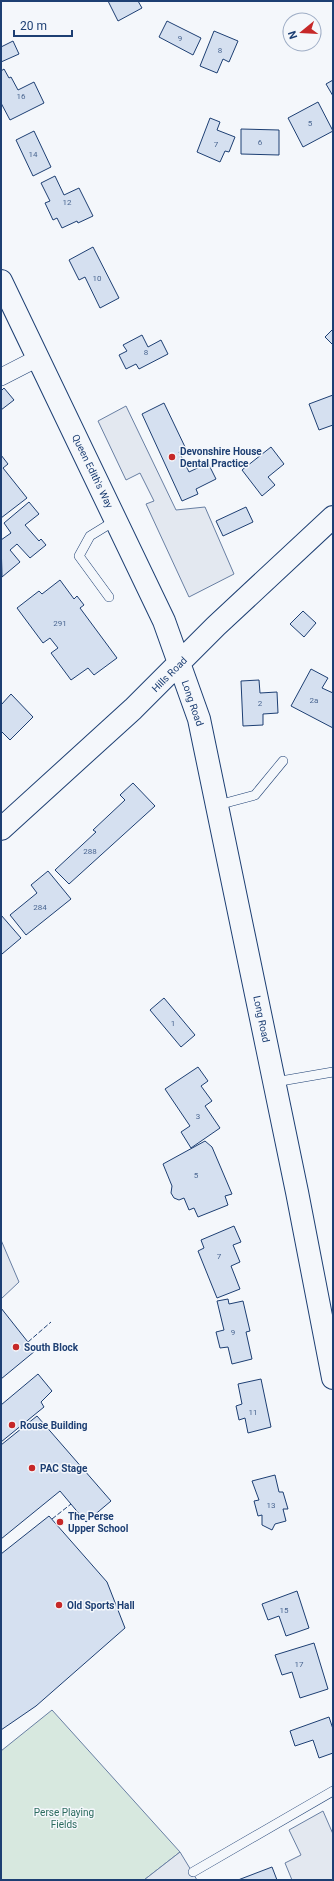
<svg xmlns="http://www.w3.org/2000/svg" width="334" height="1881" viewBox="0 0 334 1881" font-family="Roboto,sans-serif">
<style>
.green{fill:#d7e8df;stroke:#687fa3}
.parking{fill:#e3e8f0;stroke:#687fa3}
.building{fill:#d5e0f0;stroke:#1d3f73}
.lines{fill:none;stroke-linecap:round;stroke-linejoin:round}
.lane-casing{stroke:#1d3f73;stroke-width:10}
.street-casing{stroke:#1d3f73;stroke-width:18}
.primary-casing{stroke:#1d3f73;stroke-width:24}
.lane{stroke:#f4f7fb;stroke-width:9}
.street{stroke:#f4f7fb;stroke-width:17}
.primary{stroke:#f4f7fb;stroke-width:22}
.fence{stroke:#1d3f73;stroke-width:1;stroke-dasharray:5 2;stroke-linecap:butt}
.poi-dot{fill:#c62828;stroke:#f4f7fb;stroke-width:1.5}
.labels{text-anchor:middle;stroke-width:3;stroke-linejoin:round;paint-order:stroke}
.number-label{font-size:8px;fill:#4b6792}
.poi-label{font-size:10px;font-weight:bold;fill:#1d3f73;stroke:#f4f7fb;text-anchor:start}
.street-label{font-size:10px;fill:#1d3f73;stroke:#f4f7fb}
.park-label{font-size:10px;fill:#2c6c60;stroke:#f4f7fb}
</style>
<rect width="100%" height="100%" fill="#f4f7fb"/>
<path class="green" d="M52,1710L180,1852L144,1880H1V1751Z"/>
<path class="parking" d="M126,406L176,510L205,507L234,574L189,597L146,504L154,501L140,473L126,480L98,421Z
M1,1240L19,1282L1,1299Z
M323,1811L333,1834V1880H292L285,1863L301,1855L289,1830Z
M180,1852L197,1880H144Z"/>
<path class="building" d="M108,1H138L142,8L118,21Z
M167,21L201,38L193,55L159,37Z
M214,31L238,41L229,62L223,59L217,73L200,66Z
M13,41L19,54L1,62V47Z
M4,69L9,78L11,77L18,90L34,82L44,103L10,120L1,103V71Z
M333,80V96L326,84Z
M318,102L333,131L303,147L288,118Z
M210,118L220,122L217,130L235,137L229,152L225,151L220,162L197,152Z
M241,129L279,130V155L241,154Z
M34,131L51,167L33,176L16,140Z
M55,176L64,195L79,188L93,216L78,223L77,221L62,228L57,218L53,220L45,203L50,201L41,183Z
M93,247L119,298L100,308L85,277L79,280L69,260Z
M333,329V345L325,337Z
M142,335L148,347L161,340L168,354L139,369L136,364L126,369L119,355L127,351L123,345Z
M4,388L14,400L1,410V391Z
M333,395V425L319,430L309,404Z
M164,403L186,449L179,452L189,472L208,463L216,479L196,489L198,494L182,501L142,414Z
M271,447L284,464L268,477L275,485L262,496L242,470Z
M1,455L8,464L3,468L27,498L1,518Z
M29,502L39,514L25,525L39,541L41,539L46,545L30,558L17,544L10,550L20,562L2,577L1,540L11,533L4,523Z
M246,507L253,522L223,536L216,521Z
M60,580L74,599L77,596L84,605L80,608L117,658L94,675L88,668L71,680L51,653L58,648L50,638L43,643L17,608L39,591L42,594Z
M303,611L316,623L304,637L290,624Z
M311,669L328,678L322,688L333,693V728L291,706Z
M259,680L260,693L277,692L278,713L263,714V725L243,726L241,681Z
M11,694L33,717L10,740L1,731V705Z
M133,783L155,806L69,884L55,870L96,832L93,830L125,800L120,795Z
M48,871L71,899L26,935L10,915L37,893L31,885Z
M1,915L21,938L2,954L1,953Z
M164,998L195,1035L181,1047L150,1010Z
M198,1067L208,1081L201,1086L212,1101L205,1106L220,1128L191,1148L181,1132L190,1126L165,1089Z
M205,1141L212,1147L232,1194L225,1196L228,1205L198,1217L194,1208L189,1210L184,1198L179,1200L174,1198L171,1193L172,1186L163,1164Z
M234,1226L241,1242L233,1245L240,1262L231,1266L240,1289L217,1298L198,1251L204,1248L201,1240Z
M228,1299L229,1304L243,1301L250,1331L246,1332L252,1359L232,1364L228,1347L220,1348L216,1332L224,1330L217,1301Z
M1,1308L35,1351L1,1379Z
M38,1374L52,1391L41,1402L44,1407L1,1442V1405Z
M261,1379L271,1427L248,1433L245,1418L239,1420L236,1406L242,1404L238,1384Z
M37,1416L111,1501L86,1522L60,1491L1,1539V1445Z
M275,1475L279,1492H283L288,1509H283L286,1521L275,1524L272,1530L262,1525V1515L258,1516L254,1501L259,1500L252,1481Z
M49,1516L107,1582L125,1628L36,1706L1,1730V1554Z
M297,1591L309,1628L286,1636L279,1616L268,1620L262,1604Z
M314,1643L328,1689L300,1698L292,1672L282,1675L275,1655Z
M329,1717L333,1729V1753L319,1758L313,1740L295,1746L290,1731Z
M272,1867L277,1880H238Z"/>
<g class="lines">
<defs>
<path id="lane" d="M109,597L79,556L90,536L116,520
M218,805L255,795L283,761
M275,1082L333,1072
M193,1872L333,1791"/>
<path id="street" d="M1,377L38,358"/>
<path id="primary" d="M1,281L164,621L199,719L297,1192L333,1378
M1,829L133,709L216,626L333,517"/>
</defs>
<use href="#lane" class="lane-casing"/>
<use href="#street" class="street-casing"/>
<use href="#primary" class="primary-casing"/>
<use href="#lane" class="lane"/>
<use href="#street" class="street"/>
<use href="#primary" class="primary"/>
<path class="fence" d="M28,1342L51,1322
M52,1519L71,1504"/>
</g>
<g class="poi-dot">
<circle cx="172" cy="457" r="4"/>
<circle cx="16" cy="1347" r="4"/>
<circle cx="12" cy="1425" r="4"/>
<circle cx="32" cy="1468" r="4"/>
<circle cx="60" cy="1522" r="4"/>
<circle cx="59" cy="1605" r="4"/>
</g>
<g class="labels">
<g class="number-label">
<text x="180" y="41">9</text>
<text x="220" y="53">8</text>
<text x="21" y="99">16</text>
<text x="310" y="126">5</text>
<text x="260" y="145">6</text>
<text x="216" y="147">7</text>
<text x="33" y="157">14</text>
<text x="67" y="205">12</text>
<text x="97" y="281">10</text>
<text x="146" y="355">8</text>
<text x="60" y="626">291</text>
<text x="314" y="703">2a</text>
<text x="260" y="706">2</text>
<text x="90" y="854">288</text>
<text x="40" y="910">284</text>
<text x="173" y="1026">1</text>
<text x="198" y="1119">3</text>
<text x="196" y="1178">5</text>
<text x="219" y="1259">7</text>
<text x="233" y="1335">9</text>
<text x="253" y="1415">11</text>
<text x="271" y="1508">13</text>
<text x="284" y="1613">15</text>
<text x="299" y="1667">17</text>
</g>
<g class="poi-label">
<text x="180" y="455">Devonshire House<tspan x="180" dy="12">Dental Practice</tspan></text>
<text x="24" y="1351">South Block</text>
<text x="20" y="1429">Rouse Building</text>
<text x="40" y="1472">PAC Stage</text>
<text x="68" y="1520">The Perse<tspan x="68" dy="12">Upper School</tspan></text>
<text x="67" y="1609">Old Sports Hall</text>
</g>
<g class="street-label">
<text transform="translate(93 471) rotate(64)" y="4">Queen Edith's Way</text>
<text transform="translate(169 674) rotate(-45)" y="4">Hills Road</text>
<text transform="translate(193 703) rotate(71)" y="4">Long Road</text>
<text transform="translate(262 1019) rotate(78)" y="4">Long Road</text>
</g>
<g class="park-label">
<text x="64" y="1816">Perse Playing<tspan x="64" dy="12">Fields</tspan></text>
</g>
</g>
<rect width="334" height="1881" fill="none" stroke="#1d3f73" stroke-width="4"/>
<g transform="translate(302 32) rotate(252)"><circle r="19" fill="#f4f7fb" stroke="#9eadc5"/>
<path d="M0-3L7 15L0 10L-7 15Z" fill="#c62828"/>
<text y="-6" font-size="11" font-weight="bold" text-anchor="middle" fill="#1d3f73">N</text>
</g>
<path d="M14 30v6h58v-6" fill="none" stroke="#1d3f73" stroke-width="2"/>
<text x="20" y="30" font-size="12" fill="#1d3f73" stroke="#f4f7fb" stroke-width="3" paint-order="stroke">20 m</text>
</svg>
